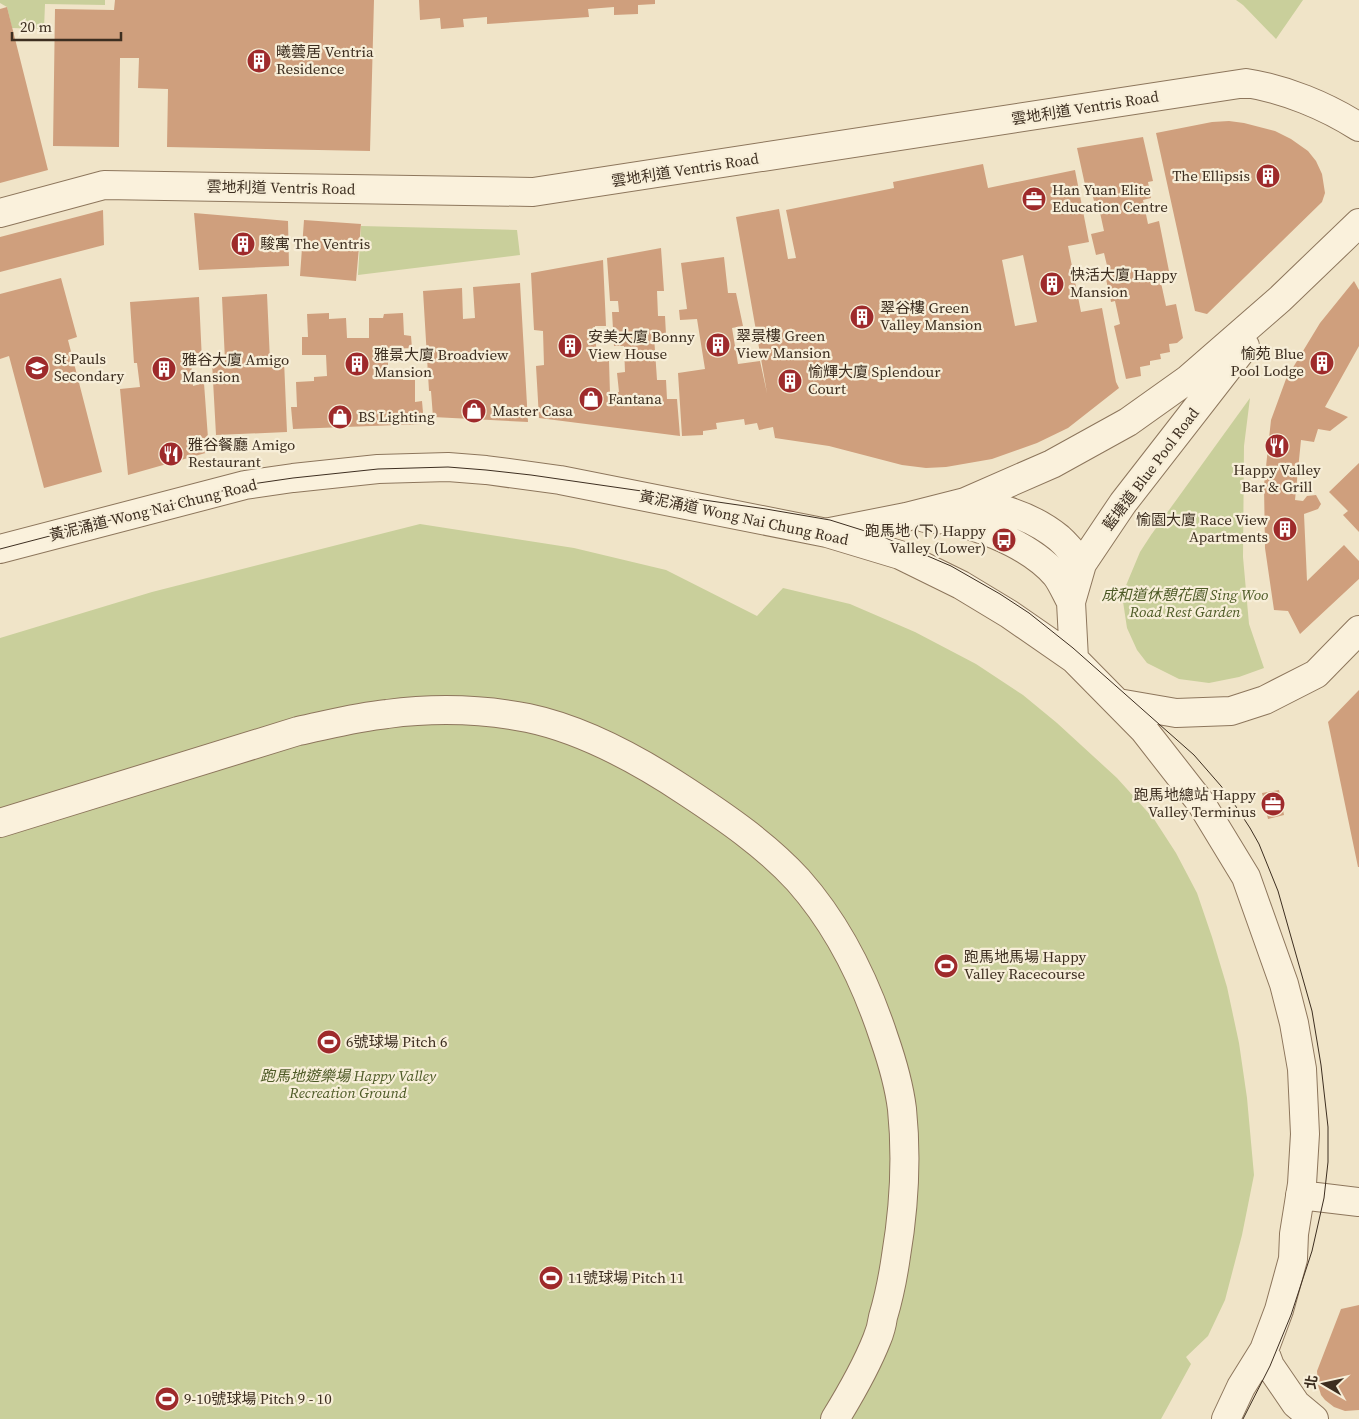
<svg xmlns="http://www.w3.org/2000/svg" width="1359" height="1419" viewBox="0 0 1359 1419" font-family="'Source Serif 4','Noto Sans TC',serif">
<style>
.green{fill:#c9cf9b}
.building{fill:#cf9f7d;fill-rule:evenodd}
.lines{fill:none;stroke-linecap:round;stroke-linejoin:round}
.minor-casing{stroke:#8d765c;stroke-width:30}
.minor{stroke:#faf1dc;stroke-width:28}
.tram{stroke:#3d2e20;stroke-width:1}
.labels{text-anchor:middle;stroke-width:4.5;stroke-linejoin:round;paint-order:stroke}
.poi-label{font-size:15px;fill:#3d2e20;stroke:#f7eed8;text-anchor:start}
.street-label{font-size:15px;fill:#3d2e20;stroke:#f7eed8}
.park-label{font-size:15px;font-style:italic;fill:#4d5a26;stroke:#f7eed8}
</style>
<rect width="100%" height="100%" fill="#f0e4c8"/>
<path class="green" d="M0,0H105V5L45,4L44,29L12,28L7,7L0,3Z
M1236,0H1303L1276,39L1243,5Z
M361,226L517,230L520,255L358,275Z
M1250,398L1244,446L1243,557L1249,624L1264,668L1239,677L1209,683L1179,679L1147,663L1137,650L1127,628L1122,595L1140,552L1151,535Z
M420,524L574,548L666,570L757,616L783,588L850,604L915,632L976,664L1023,695L1057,723L1117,778L1154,819L1176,853L1197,893L1212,937L1227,987L1239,1043L1247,1098L1254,1175L1242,1235L1225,1300L1208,1336L1186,1357L1191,1364L1161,1419H0V638L152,592Z"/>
<path class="building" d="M115,0H374L370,151L167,147L168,89L138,88L139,58H120L119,147L53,146L55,9L114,10Z
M419,0H655V4L638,5V14L614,15V7L588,9L589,17L487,24V17L463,19L464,27L441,29L440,18L420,20Z
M7,7L48,170L0,183V9Z
M1229,121L1244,123L1275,131L1291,139L1308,151L1316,161L1322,174L1325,193L1322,202L1207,314L1195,311L1156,133L1212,122Z
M1143,137L1153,181L1148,182L1151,198L1143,200L1148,224L1159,221L1170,276L1160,278L1166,306L1176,304L1183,338L1177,343L1169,344L1170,352L1160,354L1161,359L1150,361V365L1140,367L1141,376L1126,379L1114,326L1120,324L1115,301L1111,302L1106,279L1110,278L1104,253L1096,255L1091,234L1104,231L1099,208L1096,209L1092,193L1087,194L1077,148Z
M983,164L988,188L1075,170L1089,242L1068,246L1081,312L1102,308L1116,382L1119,388L1068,428L1037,443L992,459L946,467L926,468L902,465L829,446L775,438L773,427L759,430L757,423L745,425L744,419L716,423L717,429L703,431V435L682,436L678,373L705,369L697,319L680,320L679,310L687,309L681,263L724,257L728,293H736L743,326L732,328L738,364L760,361L767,393L736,217L779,209L788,259L796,258L786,210L894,188L893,182ZM1023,255L1037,322L1015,326L1002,260Z
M103,210L104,245L0,272V237Z
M194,213L288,221L289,266L199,270Z
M304,220L361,224L356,281L300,276Z
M661,248L664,291H657L658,316H665L666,335L654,336L657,380H666L667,399H677L680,436L539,418L536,366L544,365L543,331L534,330L531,273L603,260L606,326H595L597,362L609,361L610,394L619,392L617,373L625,372L624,346H614L612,312H619L618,301H610L607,258Z
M61,278L77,337L68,340L102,472L44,488L9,356L0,359V294Z
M1354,281L1359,290V346L1325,407L1348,417L1330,431L1318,429L1314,442L1301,440L1295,500L1303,501L1307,496L1316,495L1321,504L1318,509L1304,514L1307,581L1344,545L1359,561V579L1300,634L1288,611L1274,610L1265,548L1264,485L1271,420L1286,379L1320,323Z
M520,283L528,422L433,417L431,391H429L423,291L462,288L463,319L475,318L473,287Z
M267,294L270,361L284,360L287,432L216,435L212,362L225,361L222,297Z
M199,297L202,361L191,362L193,386L204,383L209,452L128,475L120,389L140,387L137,363H134L130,302Z
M329,313V319L346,318L347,338H369V318H383L384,314L403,313L404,335L411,336L412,348L388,349V374L403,373V380H415V402L422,401L424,424L293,429L291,407H297L296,382L314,381V377L327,376L326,355H302V337H308L307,314Z
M1359,463V532L1343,515L1348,511L1329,492Z
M1359,690V867H1358L1328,722Z
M1279,790L1284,815L1268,819L1262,793Z
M1359,1305V1410L1345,1411L1334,1407L1325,1400L1321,1395L1318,1385L1317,1371L1341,1309Z"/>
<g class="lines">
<defs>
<path id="minor" d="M0,213L104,185L533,192L1246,83C1285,89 1326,106 1359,127
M965,502C999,506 1032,516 1059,538C1067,545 1075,555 1082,564
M925,518C967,519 1028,543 1056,575C1062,583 1066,593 1071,602
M830,532L906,517L965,502L1052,464L1128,422L1187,380L1280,299L1359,223
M0,549L245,485L293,478L378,469L448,467L486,470L560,480L827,533L900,555L961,585L1009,614L1074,659L1144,730L1201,803L1246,877L1284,984L1294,1023L1302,1069L1305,1134L1302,1184L1294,1234L1293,1259L1279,1310L1264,1350L1241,1387L1226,1419
M1074,659L1071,602L1082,564L1123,503L1245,346
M1118,703L1176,713L1231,711L1265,700L1316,674L1359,630
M0,823L298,731C327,725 357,717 387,714C433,708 482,709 528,718C585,730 639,760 687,792C725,817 766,845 798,880C838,925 865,980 884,1038C892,1061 899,1085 902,1109C907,1158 904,1208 896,1256C893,1277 889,1297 883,1317C882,1324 880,1332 877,1339C866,1367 851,1393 835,1419
M1300,1195L1359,1202
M1264,1350L1270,1366L1296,1404L1314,1419"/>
</defs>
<use href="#minor" class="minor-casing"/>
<use href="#minor" class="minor"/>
<path class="tram" d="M0,549L245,485L293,478L378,469L448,467L486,470L531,475L766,509L830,520L881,536L951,566L1000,594L1029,613L1073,648L1194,755L1221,786L1231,799L1250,828L1259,844L1278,891L1312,1011L1321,1065L1328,1127V1162L1324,1198L1312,1251L1291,1315L1270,1366L1243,1419"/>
</g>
<defs>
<symbol id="building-disc" viewBox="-11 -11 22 22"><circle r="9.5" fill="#9e2a2b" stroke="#f7eed8"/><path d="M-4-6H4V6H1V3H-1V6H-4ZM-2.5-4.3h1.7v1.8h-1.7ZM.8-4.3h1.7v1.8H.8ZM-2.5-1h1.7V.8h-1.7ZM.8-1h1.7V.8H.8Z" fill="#fff"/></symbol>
<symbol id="office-disc" viewBox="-11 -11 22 22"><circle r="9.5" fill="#9e2a2b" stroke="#f7eed8"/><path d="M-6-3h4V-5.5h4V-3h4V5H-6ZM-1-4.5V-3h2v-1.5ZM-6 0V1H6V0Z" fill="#fff"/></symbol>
<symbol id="school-disc" viewBox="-11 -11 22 22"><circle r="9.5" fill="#9e2a2b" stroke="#f7eed8"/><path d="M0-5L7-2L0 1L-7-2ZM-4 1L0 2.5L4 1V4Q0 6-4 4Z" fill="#fff"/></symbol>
<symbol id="shop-disc" viewBox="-11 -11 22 22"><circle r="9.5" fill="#9e2a2b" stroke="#f7eed8"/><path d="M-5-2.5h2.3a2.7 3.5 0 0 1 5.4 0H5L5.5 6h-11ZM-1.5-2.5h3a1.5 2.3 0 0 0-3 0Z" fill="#fff"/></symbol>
<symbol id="restaurant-disc" viewBox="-11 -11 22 22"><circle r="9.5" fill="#9e2a2b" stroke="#f7eed8"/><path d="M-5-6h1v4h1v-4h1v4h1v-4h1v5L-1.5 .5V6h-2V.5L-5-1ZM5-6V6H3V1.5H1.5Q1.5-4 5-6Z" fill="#fff"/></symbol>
<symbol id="bus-disc" viewBox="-11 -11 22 22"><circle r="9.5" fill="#9e2a2b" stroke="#f7eed8"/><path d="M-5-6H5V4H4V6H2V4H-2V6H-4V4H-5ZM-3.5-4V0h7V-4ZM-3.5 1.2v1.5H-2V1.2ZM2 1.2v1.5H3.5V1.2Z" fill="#fff"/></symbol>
<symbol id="stadium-disc" viewBox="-11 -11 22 22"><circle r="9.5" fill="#9e2a2b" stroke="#f7eed8"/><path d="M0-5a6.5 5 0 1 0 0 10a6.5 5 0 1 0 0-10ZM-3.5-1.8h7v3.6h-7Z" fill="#fff"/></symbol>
</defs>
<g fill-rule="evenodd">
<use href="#building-disc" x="245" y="47" width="28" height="28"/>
<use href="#building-disc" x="1254" y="162" width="28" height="28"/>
<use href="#office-disc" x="1020" y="185" width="28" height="28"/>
<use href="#building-disc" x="229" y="230" width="28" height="28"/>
<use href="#building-disc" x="1038" y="270" width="28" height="28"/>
<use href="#building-disc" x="848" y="303" width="28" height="28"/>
<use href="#building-disc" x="704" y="331" width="28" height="28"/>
<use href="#building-disc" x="556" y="332" width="28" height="28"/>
<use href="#building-disc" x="1308" y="349" width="28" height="28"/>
<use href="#building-disc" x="343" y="350" width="28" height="28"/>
<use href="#school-disc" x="23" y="354" width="28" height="28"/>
<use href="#building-disc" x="150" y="355" width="28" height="28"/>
<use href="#building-disc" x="776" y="367" width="28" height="28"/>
<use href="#shop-disc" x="577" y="385" width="28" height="28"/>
<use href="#shop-disc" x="460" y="397" width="28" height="28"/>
<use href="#shop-disc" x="326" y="403" width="28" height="28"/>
<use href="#restaurant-disc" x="1263" y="432" width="28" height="28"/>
<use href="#restaurant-disc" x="157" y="440" width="28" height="28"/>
<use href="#building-disc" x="1271" y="515" width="28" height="28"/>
<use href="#bus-disc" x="990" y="526" width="28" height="28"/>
<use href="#office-disc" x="1259" y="790" width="28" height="28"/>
<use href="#stadium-disc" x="932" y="952" width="28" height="28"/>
<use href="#stadium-disc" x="315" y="1028" width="28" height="28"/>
<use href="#stadium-disc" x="537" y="1264" width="28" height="28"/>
<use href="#stadium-disc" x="153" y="1385" width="28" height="28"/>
</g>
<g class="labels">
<g class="poi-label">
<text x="276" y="57">曦蕓居 Ventria<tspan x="276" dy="17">Residence</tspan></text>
<text x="1250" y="181" text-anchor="end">The Ellipsis</text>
<text x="1052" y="195">Han Yuan Elite<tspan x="1052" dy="17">Education Centre</tspan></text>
<text x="260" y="249">駿寓 The Ventris</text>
<text x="1070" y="280">快活大廈 Happy<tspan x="1070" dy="17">Mansion</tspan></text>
<text x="880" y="313">翠谷樓 Green<tspan x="880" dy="17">Valley Mansion</tspan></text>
<text x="736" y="341">翠景樓 Green<tspan x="736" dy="17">View Mansion</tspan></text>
<text x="588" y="342">安美大廈 Bonny<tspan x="588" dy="17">View House</tspan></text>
<text x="1304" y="359" text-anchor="end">愉苑 Blue<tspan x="1304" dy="17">Pool Lodge</tspan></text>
<text x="374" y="360">雅景大廈 Broadview<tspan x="374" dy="17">Mansion</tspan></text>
<text x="54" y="364">St Pauls<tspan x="54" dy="17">Secondary</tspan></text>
<text x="182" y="365">雅谷大廈 Amigo<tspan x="182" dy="17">Mansion</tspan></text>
<text x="808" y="377">愉輝大廈 Splendour<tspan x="808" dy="17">Court</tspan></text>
<text x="608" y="404">Fantana</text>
<text x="492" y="416">Master Casa</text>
<text x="358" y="422">BS Lighting</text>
<text x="188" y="450">雅谷餐廳 Amigo<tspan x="188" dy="17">Restaurant</tspan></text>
<text x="1277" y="475" text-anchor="middle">Happy Valley<tspan x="1277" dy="17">Bar &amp; Grill</tspan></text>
<text x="1268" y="525" text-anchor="end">愉園大廈 Race View<tspan x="1268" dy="17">Apartments</tspan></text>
<text x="986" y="536" text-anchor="end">跑馬地 (下) Happy<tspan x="986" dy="17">Valley (Lower)</tspan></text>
<text x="1256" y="800" text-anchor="end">跑馬地總站 Happy<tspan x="1256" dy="17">Valley Terminus</tspan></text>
<text x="964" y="962">跑馬地馬場 Happy<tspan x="964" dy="17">Valley Racecourse</tspan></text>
<text x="346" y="1047">6號球場 Pitch 6</text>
<text x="568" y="1283">11號球場 Pitch 11</text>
<text x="184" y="1404">9-10號球場 Pitch 9 - 10</text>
</g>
<g class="street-label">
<text transform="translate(1085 108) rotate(-9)" y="5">雲地利道 Ventris Road</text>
<text transform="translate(685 170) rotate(-9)" y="5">雲地利道 Ventris Road</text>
<text transform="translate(281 188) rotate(1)" y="5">雲地利道 Ventris Road</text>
<text transform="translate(1151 469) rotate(-53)" y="5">藍塘道 Blue Pool Road</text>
<text transform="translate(153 510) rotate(-14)" y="5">黃泥涌道 Wong Nai Chung Road</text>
<text transform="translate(744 518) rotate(12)" y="5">黃泥涌道 Wong Nai Chung Road</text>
</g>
<g class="park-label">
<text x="1185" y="600">成和道休憩花園 Sing Woo<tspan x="1185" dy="17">Road Rest Garden</tspan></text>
<text x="348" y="1081">跑馬地遊樂場 Happy Valley<tspan x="348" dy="17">Recreation Ground</tspan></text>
</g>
</g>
<g transform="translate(1324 1384) rotate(279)" stroke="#f7eed8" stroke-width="4" paint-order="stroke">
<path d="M0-4L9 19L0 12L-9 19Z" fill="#3d2e20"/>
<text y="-8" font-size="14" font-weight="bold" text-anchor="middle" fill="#3d2e20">北</text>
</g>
<path d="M12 32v8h109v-8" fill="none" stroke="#3d2e20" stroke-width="2.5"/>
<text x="20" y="32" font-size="15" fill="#3d2e20" stroke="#f7eed8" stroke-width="4" paint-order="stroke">20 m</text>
</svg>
